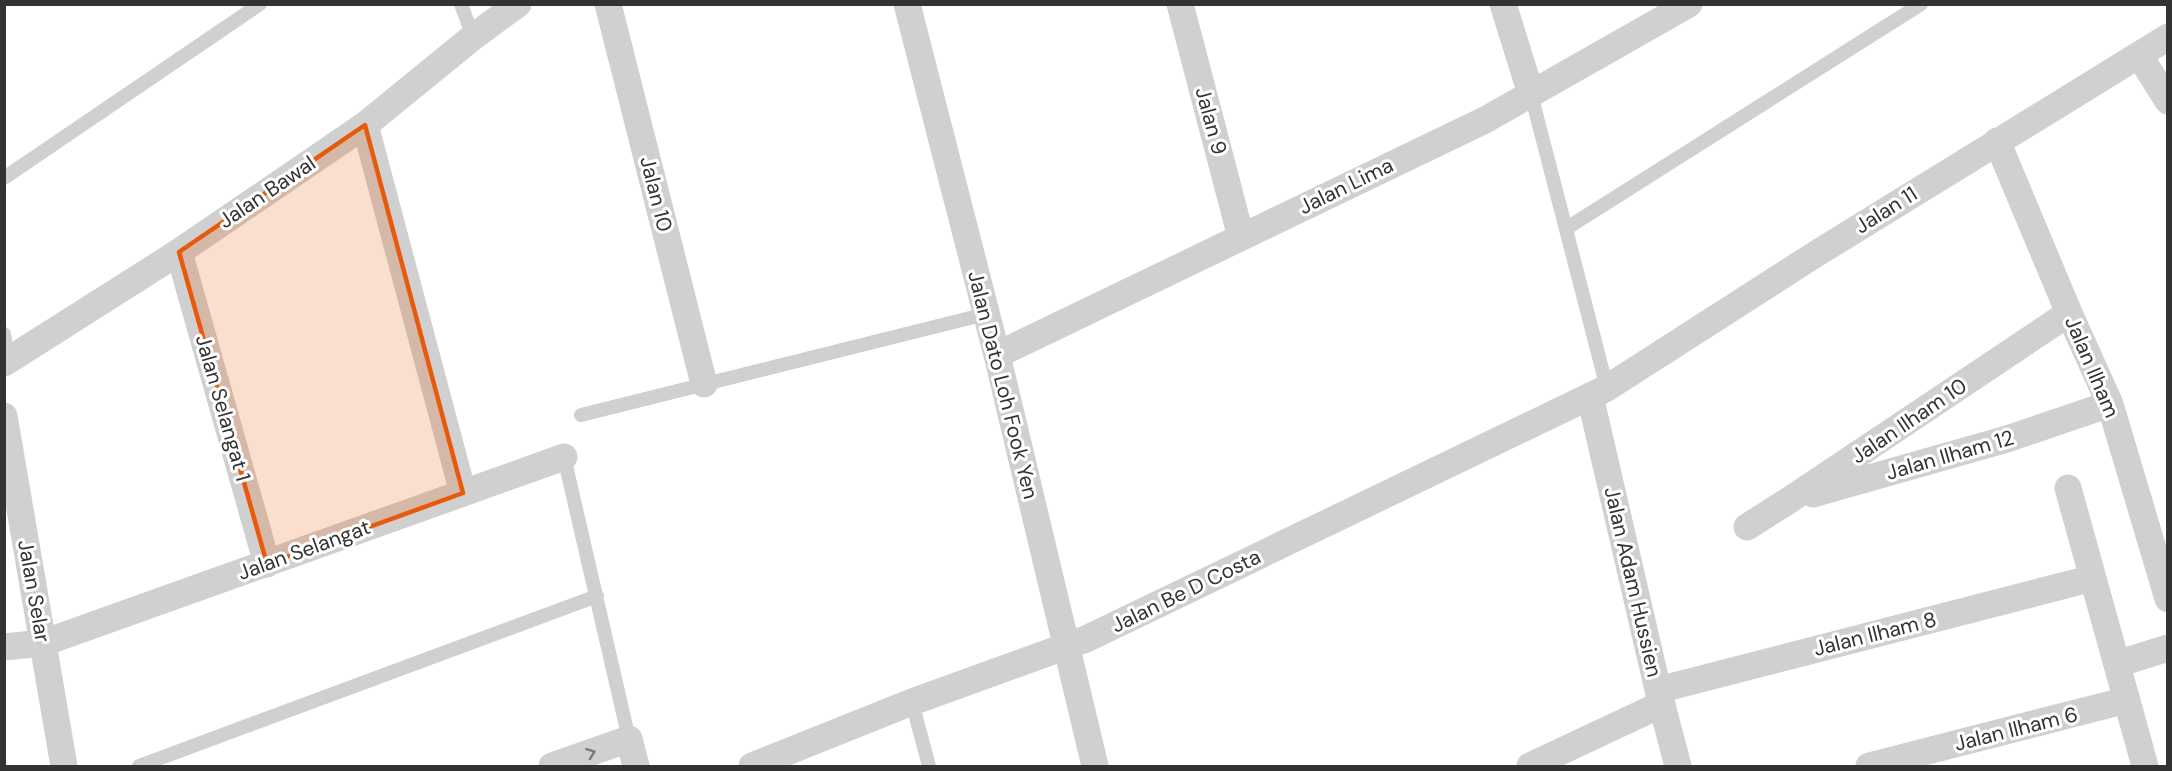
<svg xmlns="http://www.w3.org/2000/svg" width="2172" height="771" viewBox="0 0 2172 771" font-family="'DM Sans',sans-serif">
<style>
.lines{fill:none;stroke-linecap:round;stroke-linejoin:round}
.lane{stroke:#d0d0d0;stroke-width:14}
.street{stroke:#d0d0d0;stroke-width:27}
.oneway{stroke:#7a7a7a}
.marked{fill:#e8590c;fill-opacity:0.2;stroke:#e8590c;stroke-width:4.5;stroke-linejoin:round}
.labels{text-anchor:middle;stroke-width:6;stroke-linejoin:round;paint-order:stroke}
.street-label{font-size:21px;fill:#333;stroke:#fff}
</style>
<rect width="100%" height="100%" fill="#fff"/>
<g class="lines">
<path class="lane" d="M461,4L473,37
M1531,94L1607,388
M4,178L260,4
M1567,228L1921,4
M4,334L8,360
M581,415L986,314
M564,457L629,739
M912,702L929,766
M139,766L597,596"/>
<path class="street" d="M608,4L704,384
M907,4L997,355L1095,766
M1180,4L1241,237
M1503,4L1531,94
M2139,55L2168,101
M365,125L463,493
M1997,141L2069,313L2110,404L2168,599
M179,252L267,564
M997,355L1485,120L1689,4
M4,363L179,252L365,125L473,37L518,4
M1590,396L1658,690L1678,766
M4,416L64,766
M2068,488L2145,766
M1813,494L2007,439L2110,404
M1747,527L1788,501L2069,313
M4,647L43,643L564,457
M2117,664L2168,648
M1658,690L2093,578
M552,766L629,739L636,766
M752,766L912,702L1086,639L1607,388L1819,252L2168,37
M1530,766L1662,704
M1869,766L2127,700"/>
</g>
<defs><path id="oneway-chevron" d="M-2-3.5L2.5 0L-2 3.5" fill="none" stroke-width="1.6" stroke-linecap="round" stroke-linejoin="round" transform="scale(1.5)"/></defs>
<use class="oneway" href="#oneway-chevron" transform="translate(591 753) rotate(-20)"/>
<path class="marked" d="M365,125L463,493L267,564L179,252Z"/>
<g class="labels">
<g class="street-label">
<text transform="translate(1211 121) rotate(75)" y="7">Jalan 9</text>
<text transform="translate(1346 186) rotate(-26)" y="7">Jalan Lima</text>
<text transform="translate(267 192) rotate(-34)" y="7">Jalan Bawal</text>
<text transform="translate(656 194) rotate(76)" y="7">Jalan 10</text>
<text transform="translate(1886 210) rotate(-32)" y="7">Jalan 11</text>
<text transform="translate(2092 367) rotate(67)" y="7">Jalan Ilham</text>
<text transform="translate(1003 385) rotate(76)" y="7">Jalan Dato Loh Fook Yen</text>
<text transform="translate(223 408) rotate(74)" y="7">Jalan Selangat 1</text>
<text transform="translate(1909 421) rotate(-34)" y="7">Jalan Ilham 10</text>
<text transform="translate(1950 455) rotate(-16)" y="7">Jalan Ilham 12</text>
<text transform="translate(304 550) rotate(-20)" y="7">Jalan Selangat</text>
<text transform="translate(1633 582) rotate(77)" y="7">Jalan Adam Hussien</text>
<text transform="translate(34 591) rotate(80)" y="7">Jalan Selar</text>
<text transform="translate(1186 591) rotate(-26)" y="7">Jalan Be D Costa</text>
<text transform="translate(1875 634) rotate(-14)" y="7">Jalan Ilham 8</text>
<text transform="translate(2016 729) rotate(-14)" y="7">Jalan Ilham 6</text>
</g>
</g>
<rect width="2172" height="771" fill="none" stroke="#333333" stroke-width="12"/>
</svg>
